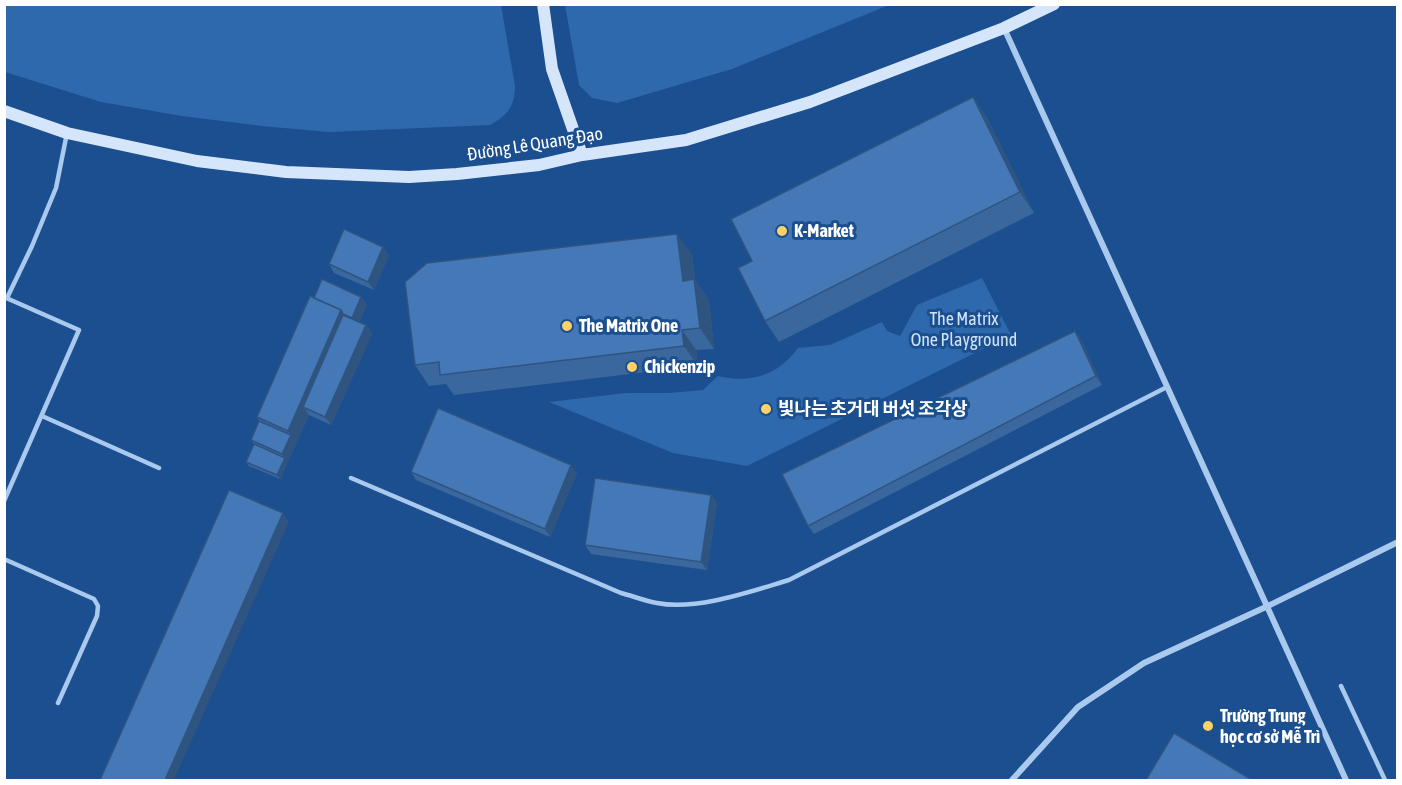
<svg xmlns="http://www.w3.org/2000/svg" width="1402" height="785" viewBox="0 0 1402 785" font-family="'Asap Condensed','Noto Sans KR',sans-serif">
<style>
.green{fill:#2e69ad}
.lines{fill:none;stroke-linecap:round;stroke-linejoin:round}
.lane{stroke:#a9c9ee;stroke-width:4.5}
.street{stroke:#a9c9ee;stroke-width:6}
.secondary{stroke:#d6e6fa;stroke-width:12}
.wall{fill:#3a679d}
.shaded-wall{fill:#305480}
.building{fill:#4478b7;stroke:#305480;stroke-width:1.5}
.poi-dot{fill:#ffd166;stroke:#1b4f8f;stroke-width:2}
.labels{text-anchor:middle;stroke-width:6;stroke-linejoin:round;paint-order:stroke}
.street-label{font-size:18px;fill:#fff;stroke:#1b4f8f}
.poi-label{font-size:18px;font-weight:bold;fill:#fff;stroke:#1b4f8f;text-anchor:start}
.park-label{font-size:18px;fill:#cfe3fa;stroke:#1b4f8f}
</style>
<rect width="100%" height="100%" fill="#1b4f8f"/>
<path class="green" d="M4,5H501L515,86C515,107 507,115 490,125L329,132L261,126L182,116L101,102L5,72Z
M565,5V4L889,5L732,69L617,103L592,98L579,85Z
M982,278L1011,335L747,466L673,453L549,402L626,393H669L703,390L718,376C751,384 778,375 798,348L830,345L882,322L887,331L900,336L917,305Z"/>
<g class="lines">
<path class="lane" d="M4,297L79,330L4,501
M7,298L32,246L56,188L67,133
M42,416L159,468
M351,478L621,593C633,596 645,601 657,603C696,611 752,591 789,580L1167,387
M4,559L94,599L98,606L97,616L58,703
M1341,686L1385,780"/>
<path class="street" d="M1004,28L1346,780
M1012,780L1078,707L1144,663L1268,606L1398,542"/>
<path class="secondary" d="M543,4L552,69L582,155
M4,111L67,133L197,161L286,172L409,177L457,174L539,165L582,155L686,140L810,102L1004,28L1054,4"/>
</g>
<path class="wall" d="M973,97L987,118L1034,213L779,342L765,321Z
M692,254L695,280L709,300L714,349L696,350L698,366L454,395L446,384L429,386L415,365Z
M389,255L374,290L334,273L329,264Z
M361,297L367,305L359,322L366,325L372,334L331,425L309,415L280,479L249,466L246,462L254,444L251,440L259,421L257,417L314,298Z
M1081,339L1102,385L814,534L808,526Z
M411,472L577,473L550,537L416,480Z
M711,495L717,503L707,570L591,554L585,545Z"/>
<path class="shaded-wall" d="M973,97L987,118L1034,213L1020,192Z
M677,234L692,254L695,280L709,300L714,349L700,328L683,281Z
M383,247L389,255L374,290L368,282Z
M361,297L367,305L358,326L352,318Z
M341,310L349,322L303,407L309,415L280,479L277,475L285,458L282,454L291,435L288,431Z
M366,325L372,334L331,425L325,417Z
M682,330L696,350L698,366L684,346Z
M1075,331L1081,339L1102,385L1096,376Z
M571,465L577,473L550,537L545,529Z
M711,495L717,503L707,570L701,562Z
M283,513L289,522L174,780H165Z"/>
<path class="building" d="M973,97L1020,192L765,321L738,268L752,261L731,219Z
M344,229L383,247L368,282L329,264Z
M677,234L683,281L694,279L700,328L682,330L684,346L440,375L439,362L415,365L405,282L427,263Z
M322,279L361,297L352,318L343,314L341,310L314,298Z
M310,296L341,310L288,431L257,417Z
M343,315L366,325L325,417L303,407Z
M1075,331L1096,376L808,526L782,474Z
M438,408L571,465L545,529L411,472Z
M259,421L291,435L282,454L251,440Z
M254,444L285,458L277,475L246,462Z
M595,478L711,495L701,562L585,545Z
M229,490L283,513L165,780H100Z
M1174,733L1252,780H1146Z"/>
<g class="poi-dot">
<circle cx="782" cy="231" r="6"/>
<circle cx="567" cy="326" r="6"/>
<circle cx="632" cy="367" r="6"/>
<circle cx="766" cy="409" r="6"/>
<circle cx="1208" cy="726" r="6"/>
</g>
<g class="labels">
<g class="street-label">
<text transform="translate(535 144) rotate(-9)" y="6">Đường Lê Quang Đạo</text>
</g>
<g class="poi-label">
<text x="794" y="237">K-Market</text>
<text x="579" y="332">The Matrix One</text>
<text x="644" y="373">Chickenzip</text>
<text x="778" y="415">빛나는 초거대 버섯 조각상</text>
<text x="1220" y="722">Trường Trung<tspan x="1220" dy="21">học cơ sở Mễ Trì</tspan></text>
</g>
<g class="park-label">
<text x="964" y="325">The Matrix<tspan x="964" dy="21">One Playground</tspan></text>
</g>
</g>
<rect width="1402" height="785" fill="none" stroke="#ffffff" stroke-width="12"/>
</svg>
